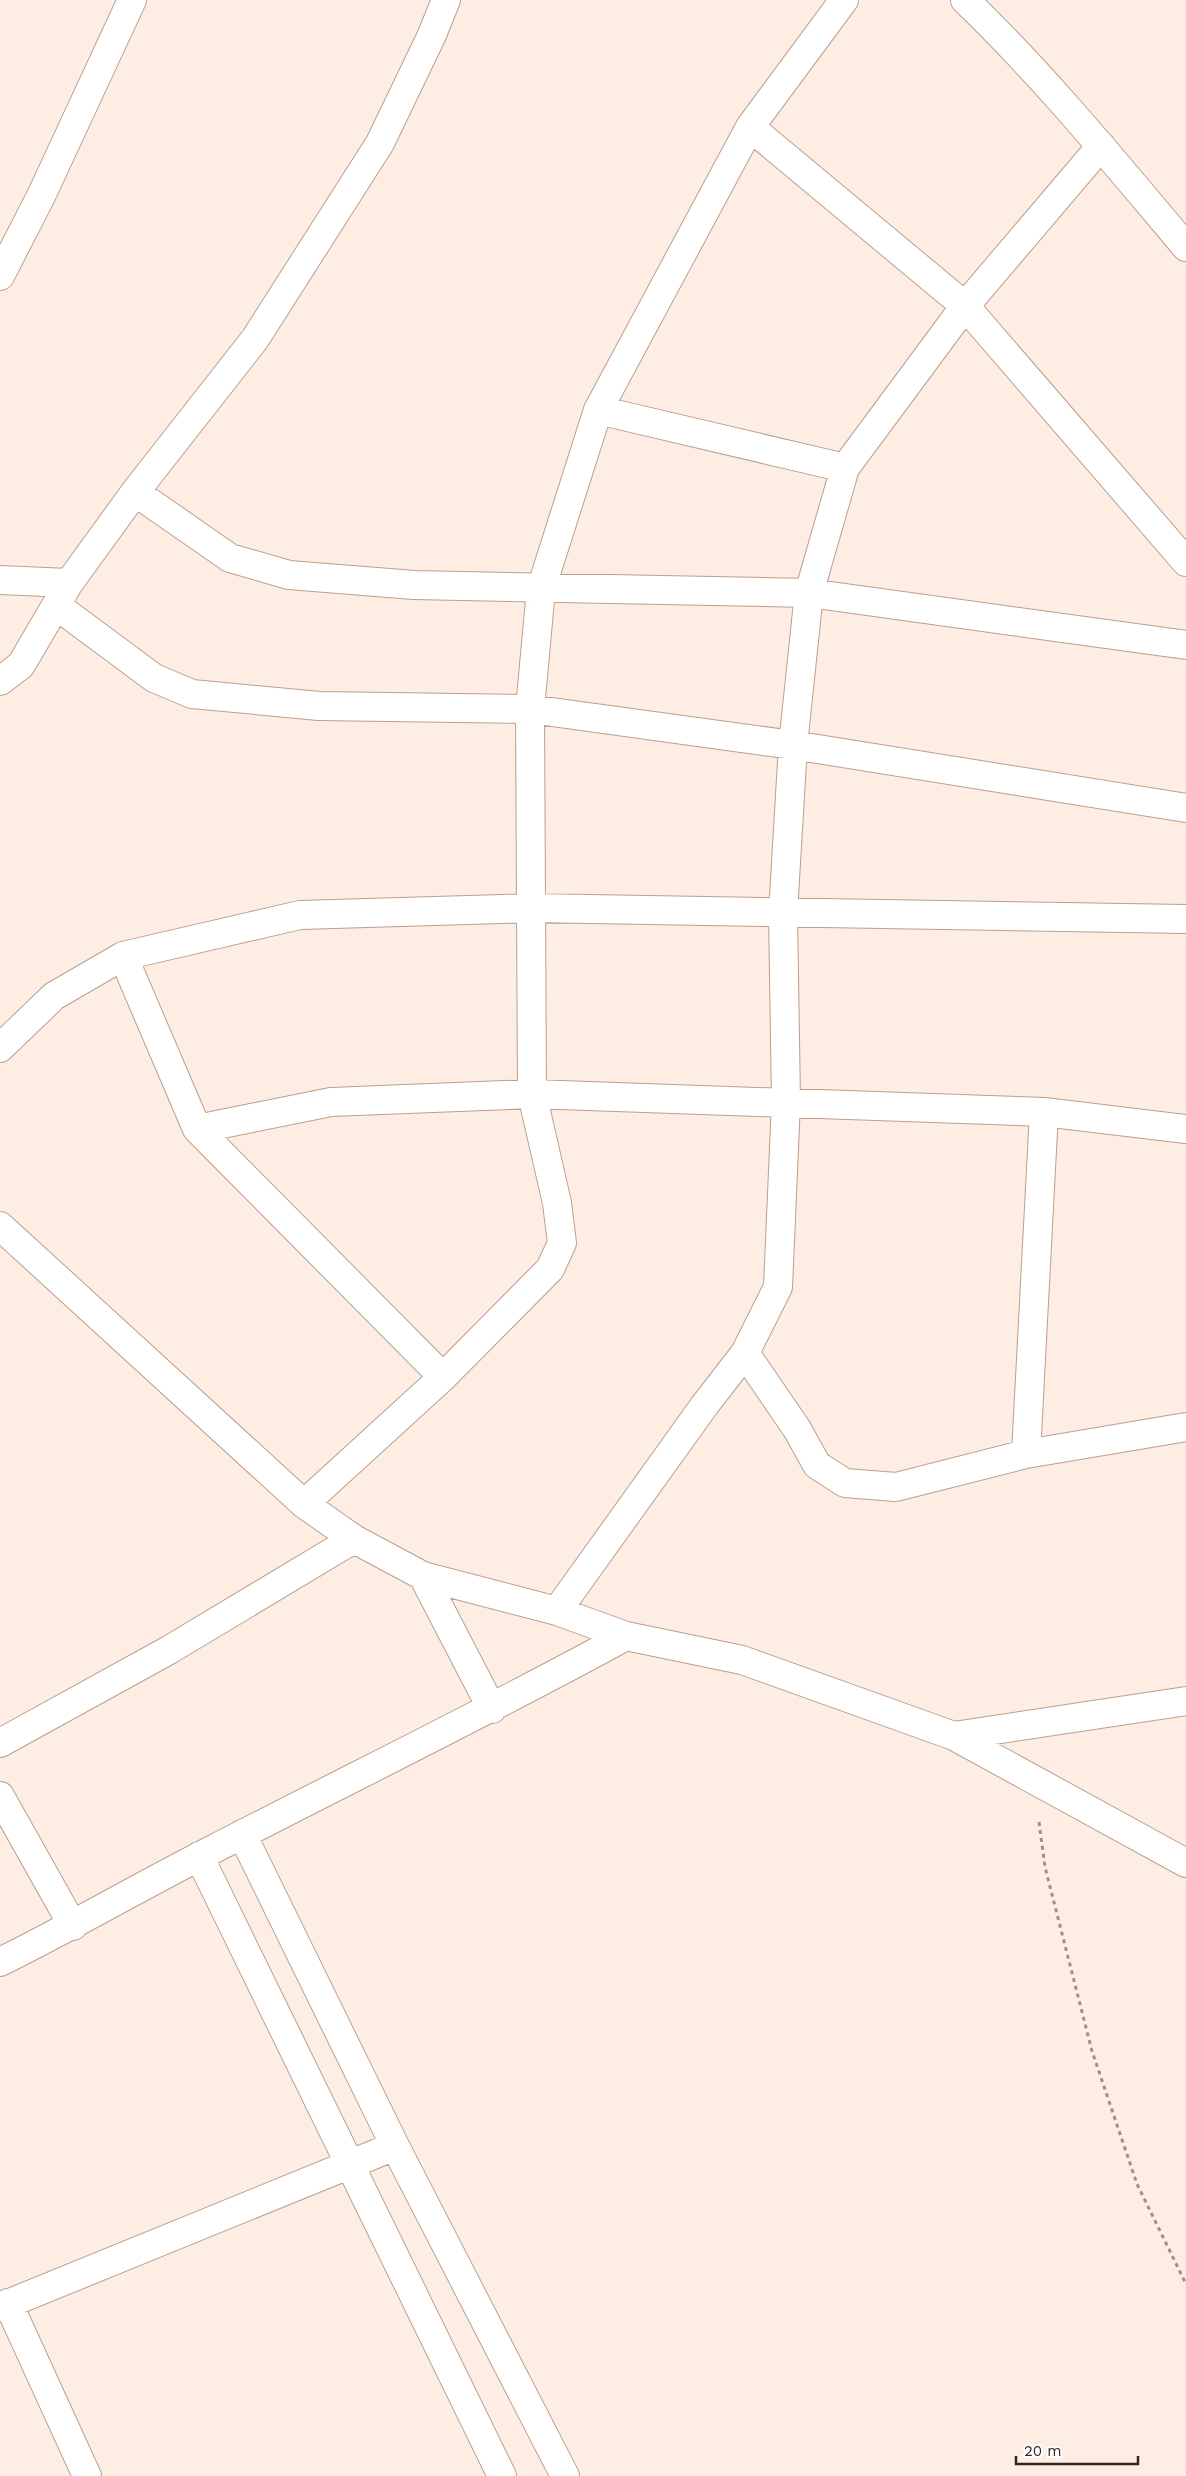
<svg xmlns="http://www.w3.org/2000/svg" width="1186" height="2476" viewBox="0 0 1186 2476" font-family="'Work Sans',sans-serif">
<style>
.lines{fill:none;stroke-linecap:round;stroke-linejoin:round}
.minor-casing{stroke:#baa08f;stroke-width:30}
.tertiary-casing{stroke:#baa08f;stroke-width:30}
.path{stroke:#9e9188;stroke-width:3;stroke-dasharray:4 4;stroke-linecap:butt}
.minor{stroke:#fff;stroke-width:28}
.tertiary{stroke:#fff;stroke-width:28}
</style>
<rect width="100%" height="100%" fill="#feede2"/>
<g class="lines">
<defs>
<path id="minor" d="M965,0C1045,77 1115,163 1186,247
M750,127L965,306L1186,562
M598,410L845,468
M135,492L230,558L289,575L414,585L809,593L1186,645
M0,580L69,583
M57,606L154,678L192,694L319,706L530,709L793,745L1186,808
M0,681L21,665L69,583L135,492L255,339L380,143L431,37L446,0
M123,956L197,1129L443,1377
M0,1048L54,996L123,956L300,915L531,908L1186,919
M197,1129L331,1102L532,1094L1044,1112L1186,1129
M0,1226L304,1504L354,1539L423,1576L557,1611L626,1636L742,1660L954,1736L1186,1863
M745,1353L797,1429L817,1465L845,1483L896,1487L1026,1454L1186,1427
M1026,1454L1044,1112
M304,1504L443,1377L550,1269L562,1243L557,1203L532,1094L530,709L541,589L598,410L750,127L844,0
M423,1576L492,1709
M557,1611L704,1406L745,1353L778,1287L786,1102L783,913L793,745L809,593L845,468L965,306L1101,146
M954,1736L1186,1701
M0,1743L169,1650L354,1539
M0,1796L73,1926
M242,1834L395,2146L565,2476
M199,1856L502,2476
M0,1962C71,1927 139,1887 210,1851C349,1779 489,1711 626,1636
M8,2303L87,2476
M0,2307L395,2146"/>
<path id="tertiary" d="M0,276L41,196L132,0"/>
</defs>
<use href="#minor" class="minor-casing"/>
<use href="#tertiary" class="tertiary-casing"/>
<path class="path" d="M1039,1822L1045,1867L1092,2051L1137,2184L1186,2284"/>
<use href="#minor" class="minor"/>
<use href="#tertiary" class="tertiary"/>
</g>
<path d="M1016 2456v8h122v-8" fill="none" stroke="#312720" stroke-width="2.5"/>
<text x="1024" y="2456" font-size="15" fill="#312720" stroke="#ffffff" stroke-width="4" paint-order="stroke">20 m</text>
</svg>
